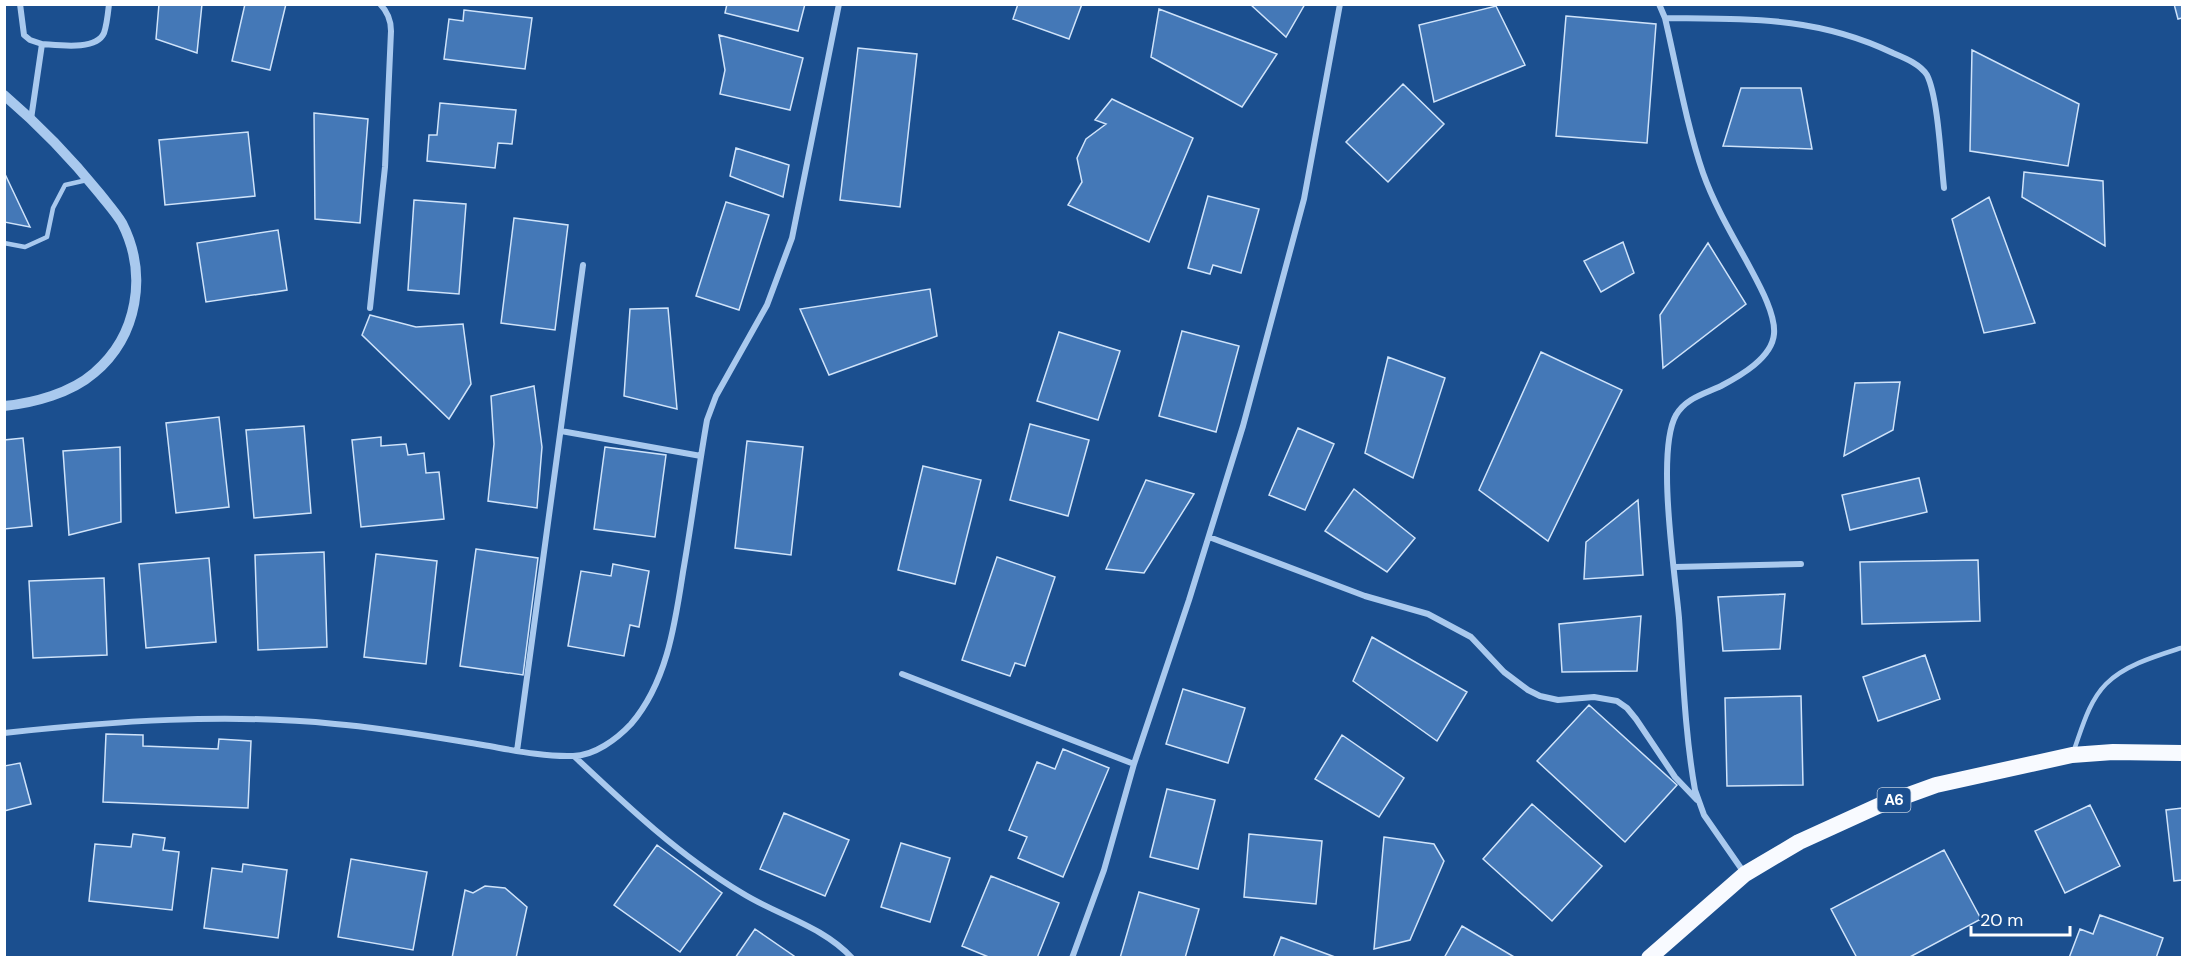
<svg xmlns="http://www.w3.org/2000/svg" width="2187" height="962" viewBox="0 0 2187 962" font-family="'DM Sans',sans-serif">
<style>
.building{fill:#4478b7;stroke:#cfe3fa;stroke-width:1.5}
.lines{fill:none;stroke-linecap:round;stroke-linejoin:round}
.service{stroke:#a9c9ee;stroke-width:4.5}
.minor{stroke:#a9c9ee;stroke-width:6}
.tertiary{stroke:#a9c9ee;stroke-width:10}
.trunk{stroke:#f8faff;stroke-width:16}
.labels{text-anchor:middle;stroke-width:4.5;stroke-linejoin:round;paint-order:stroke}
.shield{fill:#1b4f8f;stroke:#bbcadd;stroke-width:1.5}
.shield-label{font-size:15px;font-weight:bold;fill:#fff}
</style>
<rect width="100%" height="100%" fill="#1b4f8f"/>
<path class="building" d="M159,4H202L197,53L156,39Z
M245,4H286L270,70L232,61Z
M727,4H805L798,31L725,13Z
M1018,4H1082L1069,39L1013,19Z
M1250,4H1305L1286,37Z
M2174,4H2182V18L2178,19Z
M1496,6L1525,65L1434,102L1419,25Z
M1159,9L1277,54L1242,107L1151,57Z
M464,10L532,18L525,69L444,59L449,19L463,21Z
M1566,16L1656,24L1647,143L1556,136Z
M719,35L803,58L790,110L720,94L725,70Z
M858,48L917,54L900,207L840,200Z
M1972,50L2079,104L2068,166L1970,151Z
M1403,84L1444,124L1388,182L1346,142Z
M1741,88H1801L1812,149L1723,146Z
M1112,99L1193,138L1149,242L1068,205L1082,182L1077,158L1086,139L1106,124L1095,120Z
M440,103L516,110L512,144L498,143L495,168L427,161L429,135H437Z
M314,113L368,119L360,223L315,219Z
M248,132L255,196L165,205L159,140Z
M736,148L789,165L783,197L730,176Z
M4,172L30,227L4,222Z
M2024,172L2103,181L2105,246L2022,197Z
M1208,196L1259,209L1241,273L1213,265L1210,274L1188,268Z
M1989,197L2035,323L1984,333L1952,219Z
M414,200L466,204L459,294L408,290Z
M726,202L769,215L739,310L696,296Z
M514,218L568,225L555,330L501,323Z
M278,230L287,290L206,302L197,243Z
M1623,242L1634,273L1601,292L1584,261Z
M1708,243L1746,304L1663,368L1660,315Z
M930,289L937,336L829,375L800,309Z
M668,308L677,409L624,396L630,309Z
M370,315L416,327L463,324L471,384L449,419L362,335Z
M1182,331L1239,346L1216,432L1159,416Z
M1059,332L1120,351L1098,420L1037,401Z
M1541,352L1622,390L1548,541L1479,490Z
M1388,357L1445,378L1413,478L1365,453Z
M1900,382L1893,430L1844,456L1855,383Z
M534,386L542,447L537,508L488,501L494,444L491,396Z
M219,417L229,507L176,513L166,423Z
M1030,424L1089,440L1068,516L1010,500Z
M304,426L311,513L254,518L246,430Z
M1298,428L1334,444L1305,510L1269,495Z
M381,437V446L406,444L408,455L424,453L426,473L439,472L444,519L361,527L352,440Z
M23,438L32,526L4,529V440Z
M747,441L803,447L791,555L735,548Z
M120,447L121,522L69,535L63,451Z
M605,447L666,455L655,537L594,529Z
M923,466L981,480L955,584L898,570Z
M1919,478L1927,512L1850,530L1842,495Z
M1146,480L1194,494L1144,573L1106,569Z
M1354,489L1415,538L1387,572L1325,531Z
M1638,500L1643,575L1584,579L1586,542Z
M476,549L538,558L523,675L460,666Z
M324,552L327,647L258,650L255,555Z
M376,554L437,561L426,664L364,657Z
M997,557L1055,577L1025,666L1015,663L1010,676L962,660Z
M209,558L216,642L146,648L139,564Z
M1978,560L1980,621L1862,624L1860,562Z
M613,564L649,571L639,627L630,625L624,656L568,646L581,571L611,576Z
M104,578L107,655L33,658L29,581Z
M1785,594L1780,649L1723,651L1718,597Z
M1641,616L1637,671L1562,672L1559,624Z
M1372,637L1467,692L1437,741L1353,681Z
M1925,655L1940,699L1878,721L1863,677Z
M1183,689L1245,708L1228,763L1166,744Z
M1801,696L1803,785L1727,786L1725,698Z
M1589,705L1677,785L1625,842L1537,761Z
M106,734L143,735V746L218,749L219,739L251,741L248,808L103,802Z
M1342,735L1404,778L1379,817L1315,779Z
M1063,749L1109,768L1063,877L1018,858L1027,837L1009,830L1037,762L1055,769Z
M20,763L31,804L4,811V766Z
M1167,789L1215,800L1198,869L1150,857Z
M1532,804L1602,866L1552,921L1483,859Z
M2090,805L2120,866L2065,893L2035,831Z
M2182,808V880L2174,881L2166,810Z
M784,813L849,840L825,896L760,869Z
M133,834L165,838L163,850L179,852L172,910L89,901L95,844L131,847Z
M1249,834L1322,841L1316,904L1244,897Z
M1384,837L1434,844L1444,861L1410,940L1374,949Z
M901,843L950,858L930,922L881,907Z
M657,845L722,893L680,952L614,905Z
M1944,850L1981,919L1908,958H1857L1831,909Z
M351,859L427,872L413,950L338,937Z
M243,864L287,870L278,938L204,928L212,868L242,872Z
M991,876L1059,903L1037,958H991L962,946Z
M485,886L505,888L527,907L516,958H452L465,890L473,893Z
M1139,892L1199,909L1185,958H1120Z
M2100,915L2163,938L2156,958H2069L2080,929L2093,934Z
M1462,926L1516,958H1444Z
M755,929L794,956L793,958H735Z
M1281,937L1335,957L1273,958Z"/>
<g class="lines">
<path class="service" d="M4,243L25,247L47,237L53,208L65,185L87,180
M2074,750C2082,728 2089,701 2106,684C2125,665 2156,656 2181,648"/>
<path class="minor" d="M20,4L24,35L30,40L42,44
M1659,4L1665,18C1677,69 1686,123 1703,173C1714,204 1731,233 1747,262C1757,281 1776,313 1774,334C1772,358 1740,376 1721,386C1704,394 1686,398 1676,415C1656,451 1675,573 1679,618C1683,675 1685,734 1695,790L1704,815L1745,874
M1665,18C1748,19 1816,16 1893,53C1905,58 1920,64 1927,75C1938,97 1941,161 1944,188
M31,119L42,44C58,45 96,51 104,33C107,24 108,13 109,4
M370,308L385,167L391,31C391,20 388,12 380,4
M561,431L701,456
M1209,537L1365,596L1428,614L1471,637L1504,672L1528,690L1540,696L1558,700L1594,697L1617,701L1627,708L1636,719L1675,777L1697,800
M1675,567L1801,564
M902,674L1134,764
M4,733C112,721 227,713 335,724C385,728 434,737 483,745C512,750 543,757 573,756C594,756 617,739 631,724C667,682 675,624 683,572C692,521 698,471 707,420L716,396L767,305L792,238L839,4
M517,751L583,265
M575,757C627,806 680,856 742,893C777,915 823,926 852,958
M1072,958L1104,870L1134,764L1189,600L1243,426L1304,199L1340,4"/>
<path class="tertiary" d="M4,95C39,125 71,158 100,194C107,203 116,213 122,223C148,274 138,336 94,373C71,393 34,403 4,406"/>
<path class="trunk" d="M1649,958L1745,874L1799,842L1878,806L1936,785L2072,755L2113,752L2182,753"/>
</g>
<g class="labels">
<rect class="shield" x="1877.5" y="788" width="33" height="24" rx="4.5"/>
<g class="shield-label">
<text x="1894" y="805">A6</text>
</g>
</g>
<rect width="2187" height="962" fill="none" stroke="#ffffff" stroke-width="12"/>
<path d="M1971 926v9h99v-9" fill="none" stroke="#ffffff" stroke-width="3"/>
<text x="1980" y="926" font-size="18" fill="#ffffff" stroke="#1b4f8f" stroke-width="4.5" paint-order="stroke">20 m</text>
</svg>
